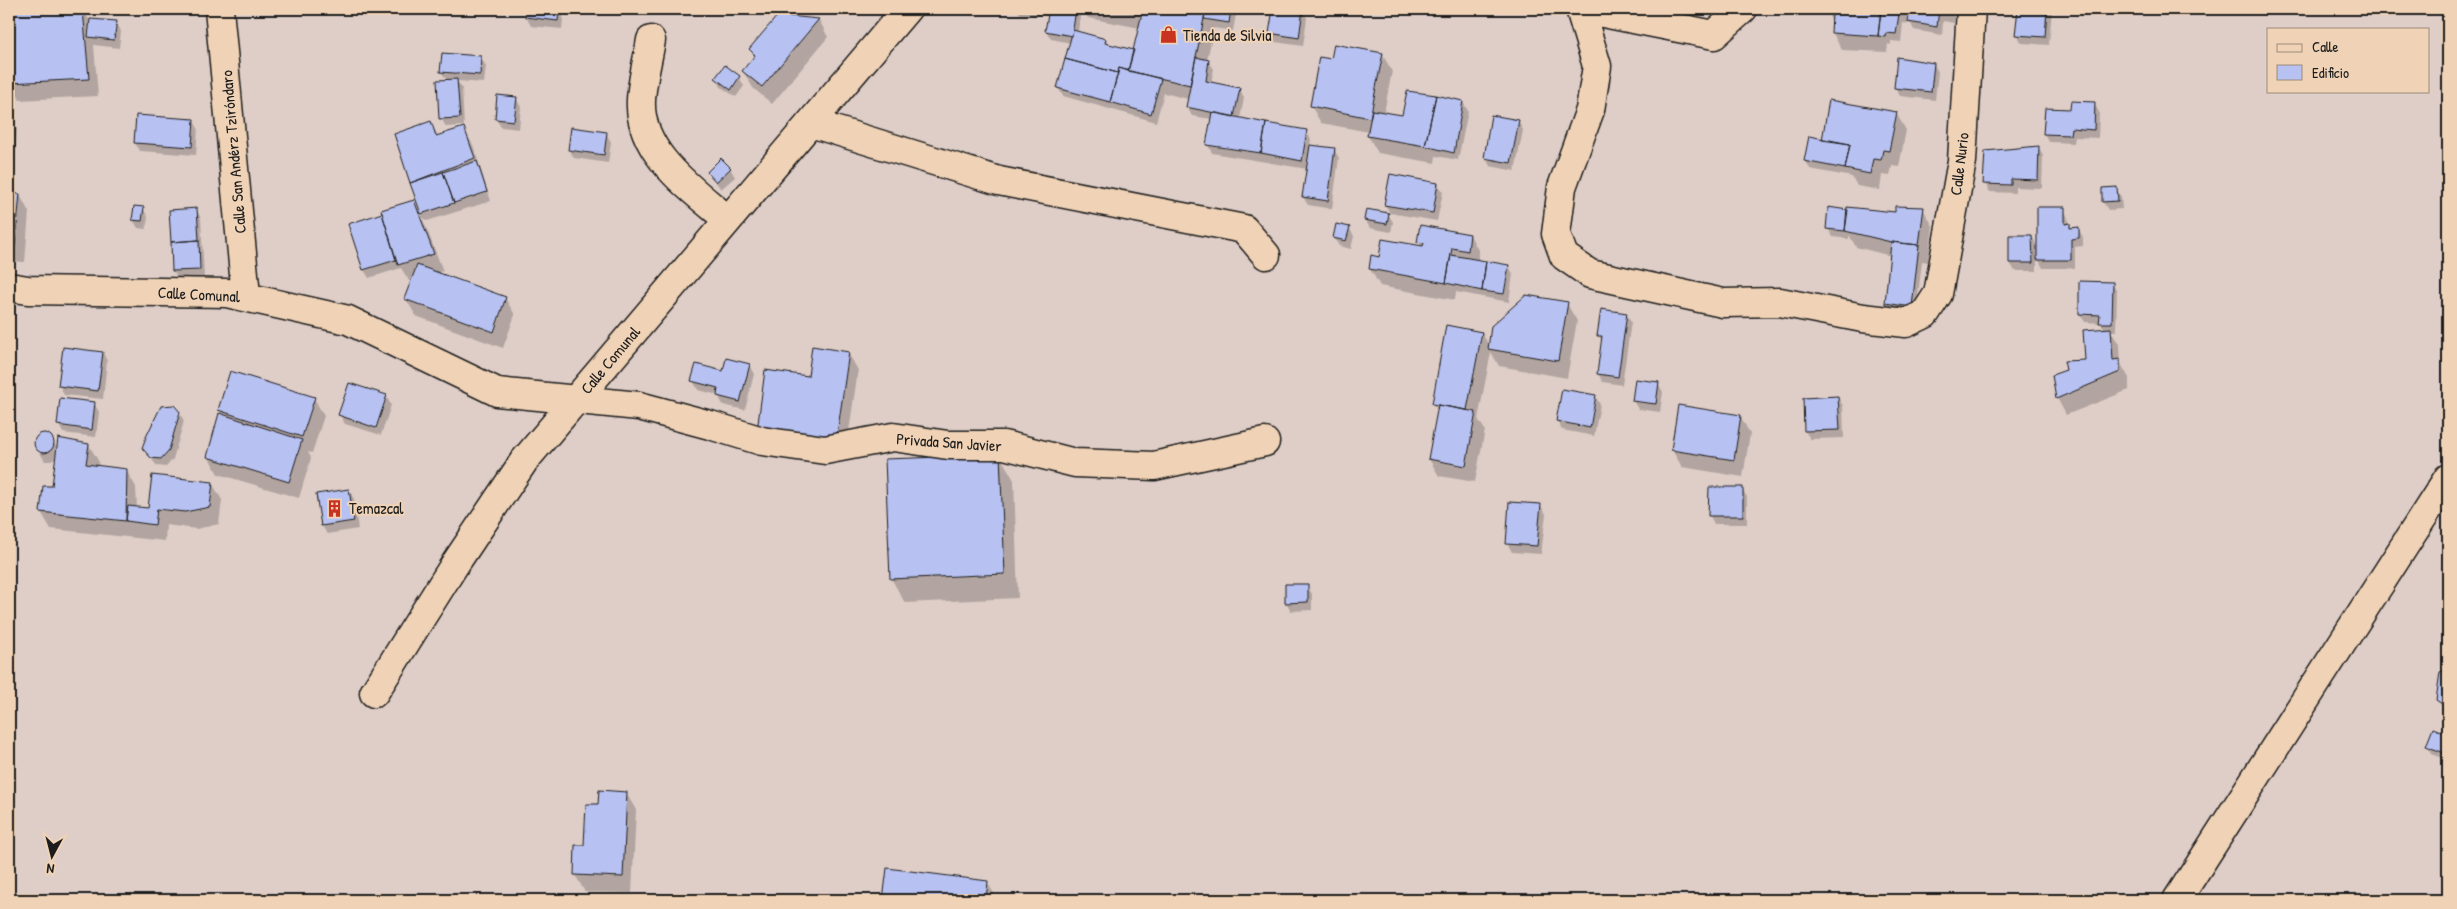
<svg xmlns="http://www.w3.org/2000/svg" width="2457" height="909" viewBox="0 0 2457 909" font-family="'Patrick Hand',sans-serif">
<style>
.shadow{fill:#0003}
.building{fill:#b7c1f2;stroke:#1c1c1c}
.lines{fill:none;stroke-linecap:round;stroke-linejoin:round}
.minor-casing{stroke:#1c1c1c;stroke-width:31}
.minor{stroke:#f0d3b6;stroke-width:28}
.labels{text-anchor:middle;stroke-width:4;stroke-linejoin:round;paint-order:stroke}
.poi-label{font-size:16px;fill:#1c1c1c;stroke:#f0d3b6;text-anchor:start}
.street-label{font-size:16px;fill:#1c1c1c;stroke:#f0d3b6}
</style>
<rect width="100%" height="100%" fill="#dfcec8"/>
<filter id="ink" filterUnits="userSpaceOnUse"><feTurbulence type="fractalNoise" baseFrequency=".02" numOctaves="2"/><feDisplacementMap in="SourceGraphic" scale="10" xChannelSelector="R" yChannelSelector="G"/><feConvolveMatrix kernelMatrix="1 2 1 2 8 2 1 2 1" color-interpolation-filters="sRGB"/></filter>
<g filter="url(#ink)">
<path class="shadow" d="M9,9H83L91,23L116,22L121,31L119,48L94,45L98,96L20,100L11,83L9,70Z
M527,9H570H564L562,29L531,26L526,17Z
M1017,9H1041L1040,16L1020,14Z
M1050,9H1081L1078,32L1105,40L1108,45L1134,52L1140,28L1088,18L1083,9H1237L1233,31L1214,28L1207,60L1214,69L1211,83L1240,89L1244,98L1240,119L1306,131L1311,139L1310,146L1334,149L1339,158L1332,209L1308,205L1303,197L1307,169L1212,153L1207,144L1212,119L1192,116L1187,107L1188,99L1164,93L1156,122L1063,96L1058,88L1071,43L1051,39L1046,31Z
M1274,9H1302L1307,18L1303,46L1275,42L1270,33Z
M1826,9H1955L1954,23L1943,21L1942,35L1914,30L1911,24L1903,23L1901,42L1891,41V45L1888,44L1887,52L1842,50L1832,32L1833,25Z
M2019,9H2052L2049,45L2022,43L2017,35Z
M778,16L819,20L828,37L772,104L753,88L743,71L755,58L750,49Z
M1382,54L1392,71L1384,113L1403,117L1463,102L1468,111L1458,160L1436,156L1435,163L1378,153L1368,136L1369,132L1321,123L1311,106L1332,60Z
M481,58L486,66L484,83L457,81L462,88L464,126L446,127L441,118L447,80L441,72Z
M1934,64L1938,72L1935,100L1900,96L1895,87Z
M739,77L744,86L736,97L721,87L717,78Z
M516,98L521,107L519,129L501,127L496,119Z
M2094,103L2099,112L2098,138L2075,137L2074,143L2049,142L2044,134L2071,111Z
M1896,113L1906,130L1899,167L1892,166L1890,176L1882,175L1880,190L1857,186L1852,177L1810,169L1805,160L1823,140Z
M193,120L198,128L196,155L140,151L135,143Z
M9,121H12L17,129L14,178L9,177Z
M1518,121L1523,130L1515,171L1490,166L1485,157Z
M430,122L439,137L463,128L473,145L491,201L427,221L422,217L443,271L436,273L505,298L515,315L503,348L416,316L406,299L413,280L409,281L401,268L369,278L364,270L350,225L413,202L423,216L395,135Z
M606,133L611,142L608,163L574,158L569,149Z
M2039,148L2043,156L2042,188L2015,187V193L1990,192L1985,184Z
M730,168L735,177L721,189L708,172Z
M1438,184L1443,192L1437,221L1390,213L1385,205Z
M2116,188L2121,197L2122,209L2108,210L2103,202Z
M9,194L20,195L29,212L25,262L9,261Z
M143,208L148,217L146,229L138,228L133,220Z
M2064,208L2072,229L2078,228L2083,237V246L2075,247V268H2043L2037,257V271H2015L2010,263L2032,236L2038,248Z
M196,209L201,218L204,278L178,279L173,271Z
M1923,209L1933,226L1928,262L1922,261L1916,314L1891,311L1886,303L1891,256L1856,247L1849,235V239L1833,237L1828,229Z
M1388,214L1393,222L1391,232L1370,228L1365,220Z
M1349,228L1354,236L1351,249L1339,246L1334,238Z
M1470,235L1479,252L1478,261L1509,266L1513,274L1509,302L1456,292L1455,300L1380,286L1370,269L1380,258L1422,248L1418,241Z
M2112,283L2117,292L2116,331H2111L2120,346L2121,364L2129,378V390L2066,415L2057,398L2086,361L2105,330L2101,323L2085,322L2080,314Z
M1567,304L1577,321L1567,378L1499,366L1491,352L1478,419L1485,430L1475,482L1439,476L1429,459L1438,412L1433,404L1482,333L1490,347Z
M1626,314L1631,322L1622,385L1603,382L1598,374L1603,342L1598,335Z
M103,353L107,361L103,399L64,395L60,386Z
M848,353L858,370L845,459L809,377Z
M749,365L754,374L745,410L723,405L718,395L698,390L693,381Z
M1658,383L1663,392L1660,412L1638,409L1633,401Z
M386,396L391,405L381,435L345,424L340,415Z
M1595,396L1600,404L1594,436L1562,430L1557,421Z
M1838,397L1843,406L1844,438L1810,439L1805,431L1804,399Z
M314,398L324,416L312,453L308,452L311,458L299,498L218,474L208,456L222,415L219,410Z
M94,403L99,412L96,437L63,433L58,424Z
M179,412L184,421L173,459L166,467L157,466L143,448Z
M1741,417L1750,434L1743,477L1682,467L1672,450Z
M41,434L50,436L58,450L89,445L99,462L98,467L126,470L136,487L137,508L149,510L212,483L222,500L219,524L196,529L166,525L165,541L51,529L41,512L53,487L57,458L51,461H45L34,443L36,438Z
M1000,456L1014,480L1018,598L905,603L891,578Z
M1742,489L1747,497V524H1714L1710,516Z
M349,490L354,499L358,529L327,534L322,526Z
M1541,506L1546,514L1541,554L1512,552L1507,543Z
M1307,586L1312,594V610L1291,611L1286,602Z
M2448,671V712L2443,708L2438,699L2441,673Z
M2434,730L2448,735V760L2432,754L2427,745Z
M626,793L636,810L632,893L585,892L575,875L599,805Z
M889,870L987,882L998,900H885Z"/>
<path class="building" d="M9,9H83L89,79L9,83Z
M526,9H559L558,21L525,17Z
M1049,9H1076L1072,36L1045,31Z
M1116,9H1143L1142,14Z
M1143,9H1206L1190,85L1128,71Z
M1206,9H1231L1229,23L1204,19Z
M1273,9H1303L1299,38L1269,33Z
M1825,9H1881L1878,36L1831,33L1832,14L1825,13Z
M1910,9H1939L1937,27L1908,22Z
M2018,9H2047L2045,37L2015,35Z
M1881,12L1899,14L1896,34L1887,33L1886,37L1878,36Z
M778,15L819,19L762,87L742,71L755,55L749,49Z
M90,19L117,21L114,40L88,37Z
M1073,30L1106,39L1105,43L1134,50L1128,71L1119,68L1118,73L1065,59Z
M1334,44L1383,53L1370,118L1310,106L1319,57L1331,59Z
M442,53L481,56L480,75L440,72Z
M1196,57L1209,60L1206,81L1240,88L1234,117L1186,107Z
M1897,57L1934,63L1931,92L1894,88Z
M1065,59L1118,73L1110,102L1057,88Z
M725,65L740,76L731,90L715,78Z
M1119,68L1161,79L1151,114L1110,102Z
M457,79L460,118L439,119L437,80Z
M1407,91L1436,95L1425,146L1367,136L1372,110L1402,115Z
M497,95L517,97L514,121L495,119Z
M1436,95L1463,101L1454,153L1425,146Z
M1829,100L1897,112L1889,151L1883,150L1881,160L1873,159L1870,174L1845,169L1850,144L1822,140Z
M2071,101L2095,102L2094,130L2071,128L2070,135L2043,134L2045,108L2070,109Z
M1212,112L1266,123L1261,153L1206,145Z
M136,115L194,119L192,147L134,143Z
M1491,115L1519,120L1511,163L1484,158Z
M9,119L13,120L10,170H9Z
M431,121L436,136L464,127L475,158L410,183L394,134Z
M1266,123L1307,130L1302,161L1261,153Z
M571,127L607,132L604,155L568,150Z
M1809,136L1850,144L1845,169L1804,161Z
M1310,145L1335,148L1328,201L1302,197Z
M2039,146L2038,180L2011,179V185L1983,184L1985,151Z
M721,158L731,168L716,182L707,172Z
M477,161L487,192L454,203L443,172Z
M443,172L454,203L421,214L410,183Z
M1390,174L1438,183L1433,213L1384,205Z
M2117,187L2118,201L2102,202V188Z
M9,193L20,194L15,246L9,245Z
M414,200L434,254L398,265L381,210Z
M134,206L144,207L142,221L132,220Z
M1895,206L1924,207L1919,245L1891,242L1845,231L1847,207L1895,212Z
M1828,207L1848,210L1845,231L1826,229Z
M2037,207H2065V224L2070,223V228L2079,227V238L2071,239V260H2037Z
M197,208L199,240L171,242L169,210Z
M1366,209L1389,213L1387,224L1364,220Z
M382,213L396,260L363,270L348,224Z
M1336,224L1350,227L1346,241L1333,238Z
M1420,225L1470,234L1468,251L1452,248L1446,283L1369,269L1371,255L1379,257L1382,239L1423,246L1424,243L1417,242Z
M2009,235H2032L2033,263H2009Z
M199,240L200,270L172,271L171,242Z
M1891,242L1919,245L1912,307L1885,303Z
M1451,255L1486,261L1482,291L1446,283Z
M1486,261L1509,265L1504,294L1482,291Z
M417,265L506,297L494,332L404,299Z
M2079,281L2113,282L2112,323H2099L2100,315L2079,314Z
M1526,295L1568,302L1558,361L1488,349L1491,326Z
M1601,309L1627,313L1618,377L1597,374L1602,336H1597Z
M1446,325L1482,332L1467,410L1432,404Z
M2111,328L2113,360L2120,359V372L2056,399L2052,375L2066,370L2064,361L2085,360L2083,330Z
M812,346L849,352L836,442L757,431L765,370L808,376Z
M63,347L103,352L98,391L58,386Z
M726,358L750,364L740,402L717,396L718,388L691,381L696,364L723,371Z
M230,371L315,397L302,437L218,410Z
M1635,379L1659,382L1656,404L1632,401Z
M349,383L387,395L376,428L338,415Z
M1562,389L1596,395L1590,428L1556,421Z
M1838,396L1840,430L1804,431L1803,398Z
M60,398L95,402L92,430L57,425Z
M174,405L180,412L169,450L161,459L151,458L142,448L146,437L161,406Z
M1438,405L1476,412L1466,466L1428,459Z
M1678,405L1741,415L1734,460L1671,450Z
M219,413L302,440L289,482L207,457Z
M34 443a10 10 0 1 1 20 0a10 10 0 1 1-20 0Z
M58,438L89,444L86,464L127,469L126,521L40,512L43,486H52Z
M1000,455L1005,574L890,579L885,459Z
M152,475L213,482L210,507L185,512L157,509L155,525L126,521L128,506L148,508Z
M1709,487H1743V516H1708Z
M349,489L354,521L321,526L316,494Z
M1509,502L1541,504L1537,546L1506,544Z
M1285,584H1308V602L1285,603Z
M2448,669V708L2436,700L2440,672Z
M2433,728L2448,734L2447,754L2426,746Z
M599,790L627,792L623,877L574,875L575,845H584L586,804H598Z
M887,868L988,881L986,900H883Z"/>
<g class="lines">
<defs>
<path id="minor" d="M219,9L246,296
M1580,9L1597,66L1590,110L1562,187L1556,234L1564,256L1590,274L1723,303L1780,302L1863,318L1906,323L1925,314L1938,294L1962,161L1971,9
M1583,9L1714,35L1743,9
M651,40C648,59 642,80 641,100C638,153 693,190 728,220
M811,123L999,181L1244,229L1266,255
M9,287L28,290L227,293L348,320L497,392L639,406L710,425L762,441L825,450L893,437L948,445H1004L1075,463L1154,466L1265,442
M374,693L455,564L524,461L907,9
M2177,900L2448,478"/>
</defs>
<use href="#minor" class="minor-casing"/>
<use href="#minor" class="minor"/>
</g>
</g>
<defs>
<symbol id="shop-bare" viewBox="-9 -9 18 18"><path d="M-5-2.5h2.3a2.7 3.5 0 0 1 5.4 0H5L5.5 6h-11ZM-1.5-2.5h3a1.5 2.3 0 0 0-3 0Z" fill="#c8321e" stroke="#f0d3b6" stroke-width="2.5" paint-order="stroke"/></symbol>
<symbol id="building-bare" viewBox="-9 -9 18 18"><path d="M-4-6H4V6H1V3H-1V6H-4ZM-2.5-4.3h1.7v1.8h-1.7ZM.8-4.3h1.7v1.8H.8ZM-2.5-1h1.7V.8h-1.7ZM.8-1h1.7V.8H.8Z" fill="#c8321e" stroke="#f0d3b6" stroke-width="2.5" paint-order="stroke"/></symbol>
</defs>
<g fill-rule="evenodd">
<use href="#shop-bare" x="1156" y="22" width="25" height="25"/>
<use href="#building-bare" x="322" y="496" width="25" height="25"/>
</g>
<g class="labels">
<g class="poi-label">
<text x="1183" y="41">Tienda de Silvia</text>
<text x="349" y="514">Temazcal</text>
</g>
<g class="street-label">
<text transform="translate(233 152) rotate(-95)" y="6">Calle San Andérz Tziróndaro</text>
<text transform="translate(1959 164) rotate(-83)" y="6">Calle Nurio</text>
<text transform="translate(199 294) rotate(3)" y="6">Calle Comunal</text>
<text transform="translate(610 360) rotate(-50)" y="6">Calle Comunal</text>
<text transform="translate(949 442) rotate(4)" y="6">Privada San Javier</text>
</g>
</g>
<rect width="2457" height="909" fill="none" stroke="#f0d3b6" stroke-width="30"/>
<rect x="15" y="15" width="2427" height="879" fill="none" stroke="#1c1c1c" stroke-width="2" filter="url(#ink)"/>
<rect x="2267" y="28" width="162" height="65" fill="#f0d3b6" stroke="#9b8a78"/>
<rect x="2277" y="44" width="25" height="8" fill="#f0d3b6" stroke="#9b8a78"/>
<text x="2312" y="52" font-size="15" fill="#1c1c1c">Calle</text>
<rect x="2277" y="65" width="25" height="15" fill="#b7c1f2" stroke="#9b8a78"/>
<text x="2312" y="78" font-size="15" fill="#1c1c1c">Edificio</text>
<g transform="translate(52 856) rotate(187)" stroke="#f0d3b6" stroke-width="4" paint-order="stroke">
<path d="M0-4L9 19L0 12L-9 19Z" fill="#1c1c1c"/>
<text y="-8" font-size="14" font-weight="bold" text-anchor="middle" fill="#1c1c1c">N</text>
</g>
</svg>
